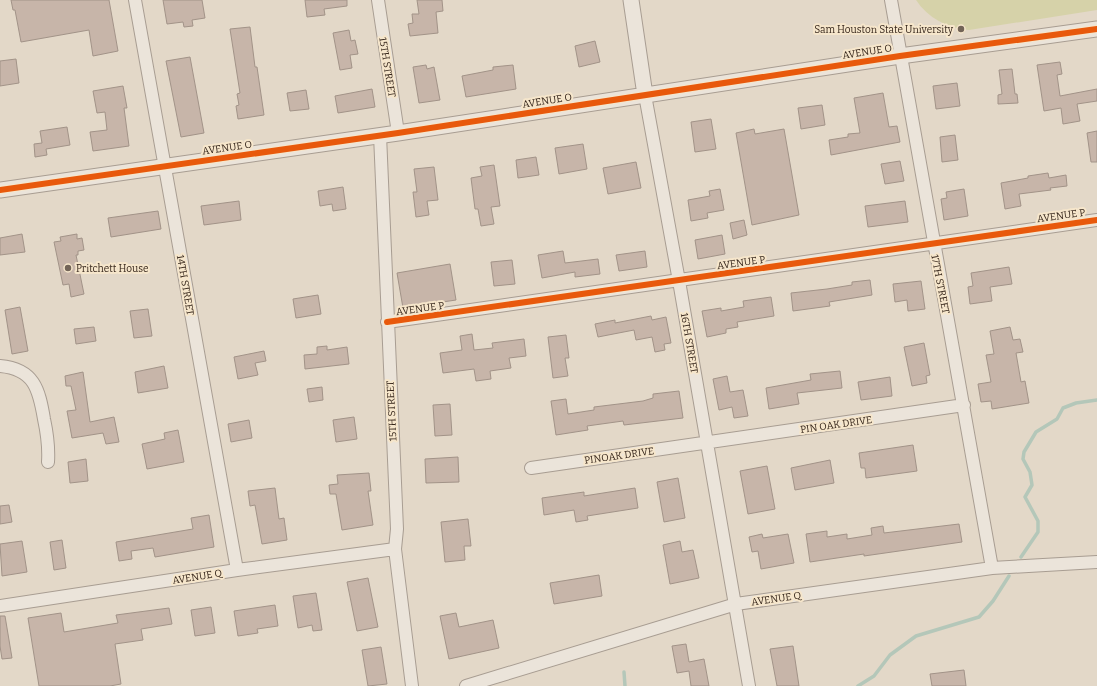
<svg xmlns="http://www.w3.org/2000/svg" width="1097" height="686" viewBox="0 0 1097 686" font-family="Bitter,serif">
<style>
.green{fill:#d6d2a9}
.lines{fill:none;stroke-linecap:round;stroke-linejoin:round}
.stream{stroke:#b4c7b9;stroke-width:3.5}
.building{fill:#c7b5a9;stroke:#a29388}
.minor-casing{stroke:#a89d92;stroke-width:14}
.tertiary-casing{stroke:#a89d92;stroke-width:17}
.minor{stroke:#ebe4da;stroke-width:12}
.tertiary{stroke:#ebe4da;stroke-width:15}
.cycleway-casing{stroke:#f6e6cb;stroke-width:8}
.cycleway{stroke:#e8590c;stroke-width:6}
.poi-dot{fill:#726457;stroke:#f6e6cb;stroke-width:1.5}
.labels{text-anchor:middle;stroke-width:4;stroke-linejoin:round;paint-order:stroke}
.poi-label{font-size:10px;fill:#35251a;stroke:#f6e6cb;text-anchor:end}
.street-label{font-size:10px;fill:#35251a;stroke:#f6e6cb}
</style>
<rect width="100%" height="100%" fill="#e3d8c8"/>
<path class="green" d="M916,0H1097V10L969,30C947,28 928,18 916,0Z"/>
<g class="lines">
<path class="stream" d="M1021,557L1038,532V521L1025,497L1032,485L1030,472L1023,459L1024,452L1036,432L1057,419L1063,408L1076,403L1097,400
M624,672L625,686
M858,686L874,676L890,655L916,636L979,617L993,601L1009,576"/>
</g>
<path class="building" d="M11,0H109L118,51L93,56L89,30L21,42L15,10H13Z
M163,0H202L205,18L192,20L193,26L184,27L183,22L167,24Z
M305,0H347V6L324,9L325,15L307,17Z
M417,0H442L443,11L436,12L438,33L410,36L408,24L413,23L412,14H419Z
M250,27L255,67H257L264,115L238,119L236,106L239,105L237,94L240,93L230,29Z
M349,30L351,41L355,40L358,54L350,55L352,68L340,70L333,33Z
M595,41L600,62L579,67L575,46Z
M190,57L204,133L181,137L166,61Z
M16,59L19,83L0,86V61Z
M1060,62L1062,74L1057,75L1060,96L1097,89V101L1077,104L1080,121L1063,124L1061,108L1044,111L1037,65Z
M426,65L427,69L434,67L440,100L419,103L413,67Z
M513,65L516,89L466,97L462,76L493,70V67Z
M1012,69L1015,94H1017L1018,103L998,104V95L1002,94L999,70Z
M957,83L960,106L936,109L933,86Z
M123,86L127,108H124L129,146L93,151L90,132L107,130L105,112L97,113L93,91Z
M372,89L375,107L338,113L335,96Z
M306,90L309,109L290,111L287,93Z
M883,93L889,127L897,126L900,142L831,155L829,140L848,137V134L860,133L854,98Z
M822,105L825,125L801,129L798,108Z
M711,119L716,149L695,152L691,122Z
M67,127L70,145L46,149L47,155L35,157L34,144L42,143L40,131Z
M754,129L755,134L784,129L799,215L752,225L736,133Z
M1097,131V162H1091L1087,133Z
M955,135L958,160L942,162L940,137Z
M583,144L587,169L559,174L555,148Z
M536,157L539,175L518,178L516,160Z
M900,161L904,181L885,184L881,164Z
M636,162L641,188L608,194L603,168Z
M494,165L500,206L491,207L494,224L481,226L478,209H475L471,178L482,176L480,167Z
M434,167L438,200L427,201L429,215L416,217L413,192H417L414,169Z
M1048,173L1049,178L1066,175L1067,186L1050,188L1051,190L1019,194L1021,206L1005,209L1001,183L1028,178V176Z
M343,187L346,209L333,211L332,204L320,206L318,191Z
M720,189L724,210L707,213L708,218L691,221L688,200L710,196L709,191Z
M964,189L968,216L944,220L941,199L947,198L946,192Z
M239,201L241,220L204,225L201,206Z
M905,201L908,222L868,227L865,206Z
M158,211L161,229L111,237L108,218Z
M744,220L747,235L733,239L730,223Z
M22,234L25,252L0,255V238Z
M77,234V239L82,238L84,250L78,251V255H76L84,294L71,297L69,284L63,285L54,242L61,241L60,237Z
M722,235L725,254L698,259L695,240Z
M563,251L565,263L598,259L600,274L575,277V272L542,278L538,255Z
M645,251L647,267L619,271L616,255Z
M512,260L515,284L494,286L491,262Z
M450,264L456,300L403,308L397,273Z
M1009,267L1012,284L990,287L992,301L970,304L968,287L973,286L971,273Z
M870,280L872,295L829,302L830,306L793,311L791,293L827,289L852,285V282Z
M921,281L925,309L908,311L907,300L895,302L893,284Z
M318,295L321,314L296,318L293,299Z
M771,297L774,316L737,322L738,327L726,329V333L707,337L702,311L721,308V311L744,307L743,301Z
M20,307L28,351L12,354L5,310Z
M148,309L152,336L134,338L130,311Z
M651,316L652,320L666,317L671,343L664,344L665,350L655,352L652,337L636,340L634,330L598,337L595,324L615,320V323Z
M94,327L96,341L76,344L74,329Z
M1010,327L1013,340L1020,339L1023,352L1016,353L1021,382L1025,381L1029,403L992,409L991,401L981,402L978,384L991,382L986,355L994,354L990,331Z
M472,334L474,350L493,348L492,343L524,339L526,356L509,358L511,368L490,371L491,379L476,381L474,369L443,373L440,353L462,350L460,336Z
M566,335L569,358H565L568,376L553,378L548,337Z
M924,343L930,375L926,376L927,383L912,386L904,347Z
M327,346V350L347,347L349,364L305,369L304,355L317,354V347Z
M264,351L266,361L255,363L258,375L238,379L234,357Z
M164,366L168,388L138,393L135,372Z
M840,371L842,388L797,393L799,404L769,409L766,388L811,380L810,374Z
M83,372L90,422L114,417L119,442L106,444L103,433L72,438L67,411L76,410L71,386H66L65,376Z
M727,376L730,392L743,390L748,416L734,418L732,407L719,410L713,379Z
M890,377L892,396L861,400L858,382Z
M322,387L323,400L309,402L307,389Z
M679,391L683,418L624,425L623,421L587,426L588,430L556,435L551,401L566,399L568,414L594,410V407L643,401L653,398V394Z
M450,404L452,435L435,436L433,405Z
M354,417L357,439L336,442L333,420Z
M249,420L252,438L231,442L228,424Z
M178,430L184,462L147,469L142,444L165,439L164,433Z
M913,445L917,471L866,478L865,468H861L859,453Z
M458,457L459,482L426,483L425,459Z
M86,459L88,481L70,483L68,462Z
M830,460L834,483L795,490L791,468Z
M767,466L775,509L748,514L740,471Z
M369,473L371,491H368L373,525L342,530L336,494H330L329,485L338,484L337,475Z
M678,478L685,518L664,522L657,482Z
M275,488L279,519L284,518L287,540L262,544L255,505L250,506L248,491Z
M635,488L638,508L587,516L588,520L576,522L574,510L544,515L542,498L584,492V496Z
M9,505L12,522L0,524V506Z
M209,515L214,547L155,557L153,548L131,551L132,559L119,561L116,542L193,529L191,518Z
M468,519L471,546H464L465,560L445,562L441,522Z
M959,524L962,542L864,556V554L810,562L806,534L827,531V537L847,534V539L872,535L871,528L883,526L884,533Z
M762,534L763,538L788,534L794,563L761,569L758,551L752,552L749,537Z
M62,540L66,568L54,570L50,542Z
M22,541L27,572L2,576L0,544Z
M680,541L682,552L693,550L699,578L670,584L663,545Z
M599,575L602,596L554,604L550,583Z
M368,578L378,627L357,631L347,582Z
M316,593L322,630L313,631L312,625L298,628L293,596Z
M275,605L278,626L257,629L258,633L238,636L234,611Z
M211,607L215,633L195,636L191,610Z
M169,608L172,624L141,629L143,640L115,644L121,684L110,686H39L28,618L61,613L64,632L118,623L116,615Z
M456,613L459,627L493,620L499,648L449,659L440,616Z
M0,616H5L12,658L2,659L0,646Z
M686,644L689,662L704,659L709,686H691L689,671L677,673L672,646Z
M793,646L799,686H777L770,649Z
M381,647L387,684L368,686L362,650Z
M964,670L966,686H932L930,674Z"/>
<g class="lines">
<defs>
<path id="minor" d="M135,0L237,570
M378,0L398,133
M891,0L992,568
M645,95L679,281L749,686
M380,135L397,529L395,549L412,686
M387,322L1097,220
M0,366C34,369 39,389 44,419C47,433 49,447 48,462
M531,468L964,405
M0,606L237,570L395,549
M466,686L736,604L992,568L1097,562"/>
<path id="tertiary" d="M631,0L645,95
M0,190L398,133L900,56L1097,29"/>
</defs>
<use href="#minor" class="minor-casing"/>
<use href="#tertiary" class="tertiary-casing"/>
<use href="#minor" class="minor"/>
<use href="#tertiary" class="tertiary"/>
<defs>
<path id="cycleway" d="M0,190L398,133L900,56L1097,29
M387,322L1097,220"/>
</defs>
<use href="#cycleway" class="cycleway-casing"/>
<use href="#cycleway" class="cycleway"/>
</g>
<g class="poi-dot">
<circle cx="961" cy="29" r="4"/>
<circle cx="68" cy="268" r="4"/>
</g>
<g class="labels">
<g class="poi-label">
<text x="953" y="33">Sam Houston State University</text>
<text x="76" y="272" text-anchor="start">Pritchett House</text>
</g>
<g class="street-label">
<text transform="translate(867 51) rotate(-9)" y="4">AVENUE O</text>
<text transform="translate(388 67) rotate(81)" y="4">15TH STREET</text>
<text transform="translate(547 100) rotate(-9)" y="4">AVENUE O</text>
<text transform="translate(227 147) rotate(-8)" y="4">AVENUE O</text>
<text transform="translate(1061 215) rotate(-8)" y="4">AVENUE P</text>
<text transform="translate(741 262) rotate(-8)" y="4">AVENUE P</text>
<text transform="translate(941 284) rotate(79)" y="4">17TH STREET</text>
<text transform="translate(186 285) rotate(80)" y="4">14TH STREET</text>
<text transform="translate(420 308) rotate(-8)" y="4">AVENUE P</text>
<text transform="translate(690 343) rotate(80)" y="4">16TH STREET</text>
<text transform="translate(391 411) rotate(-93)" y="4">15TH STREET</text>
<text transform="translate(836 424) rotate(-8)" y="4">PIN OAK DRIVE</text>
<text transform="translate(619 455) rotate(-8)" y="4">PINOAK DRIVE</text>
<text transform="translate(197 576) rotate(-9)" y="4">AVENUE Q</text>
<text transform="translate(776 598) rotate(-8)" y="4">AVENUE Q</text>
</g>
</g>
</svg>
